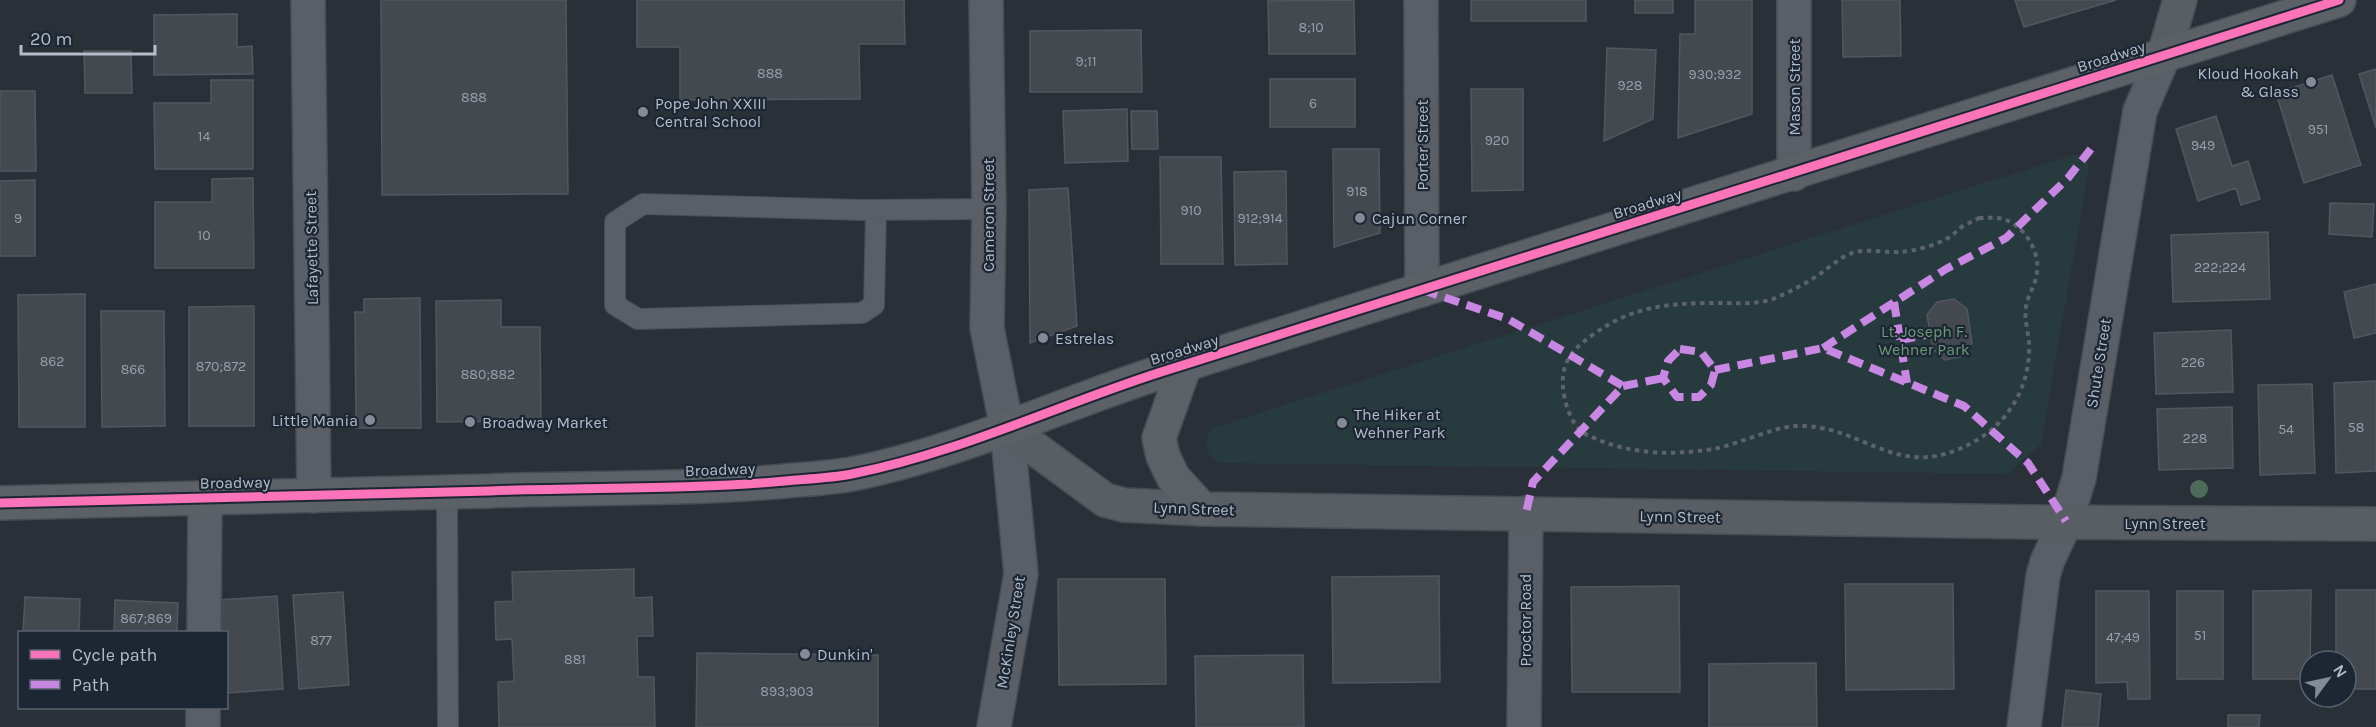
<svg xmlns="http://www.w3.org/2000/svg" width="2376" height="727" viewBox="0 0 2376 727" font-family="Karla,sans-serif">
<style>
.green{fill:#273a3e}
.building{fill:#444950;stroke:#52575f;stroke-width:1.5}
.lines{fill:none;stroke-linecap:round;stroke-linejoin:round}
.lane-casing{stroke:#484c53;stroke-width:22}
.street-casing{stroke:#484c53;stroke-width:36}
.secondary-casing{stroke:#484c53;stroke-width:36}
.primary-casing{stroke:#484c55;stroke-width:36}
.path{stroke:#5d636a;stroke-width:4;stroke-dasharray:4.5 4.5;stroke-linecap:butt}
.lane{stroke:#5a5e66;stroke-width:20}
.street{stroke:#5a5e66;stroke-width:33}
.secondary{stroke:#595d64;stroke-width:33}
.primary{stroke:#5c6168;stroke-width:33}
.quiet{stroke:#c787e3;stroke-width:8;stroke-dasharray:15 8;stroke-linecap:butt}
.cycleway-casing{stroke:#1d2633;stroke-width:13}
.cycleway{stroke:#fb73b8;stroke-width:9}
.tree{fill:#4e6a5a}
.poi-dot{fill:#848b96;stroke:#1d2633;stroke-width:2}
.labels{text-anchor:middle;stroke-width:4.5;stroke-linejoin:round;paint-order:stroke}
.number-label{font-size:14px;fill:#989fab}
.street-label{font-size:16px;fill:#b4bcc9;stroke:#1d2633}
.poi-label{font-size:16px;fill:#b4bcc9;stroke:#1d2633;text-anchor:start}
.park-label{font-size:16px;fill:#6b9a76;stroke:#1d2633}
</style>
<rect width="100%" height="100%" fill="#2a3038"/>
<path class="green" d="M2076,154L2086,157L2089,167L2041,444L2007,474L1226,463C1206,460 1205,450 1209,432L1216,427Z"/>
<path class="building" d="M381,0H566L568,194L382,195Z
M637,0H904L905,44H859L860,99L680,100V47H637Z
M1354,0L1355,54H1269L1268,1Z
M1471,0H1586V21H1471Z
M1635,0H1673V13H1635Z
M1695,0H1752V114L1678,138L1680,34H1695Z
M1842,0H1900L1901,56L1843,57Z
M2015,0H2116L2024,27Z
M237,14V47L252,46L253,74L154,75V15Z
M1141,30L1142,92H1030V31Z
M1607,48L1656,50L1653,119L1604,141Z
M84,51H131L132,93H85Z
M2376,69V128L2359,74Z
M2332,75L2361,165L2304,183L2276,93Z
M1270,79H1355V127H1270Z
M211,80H253V169H155L154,103H211Z
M1471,89H1523V190L1472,191Z
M0,91H35L36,171H0Z
M1127,109L1128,161L1065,163L1063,111Z
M1131,111H1157L1158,149H1132Z
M2216,116L2232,166L2248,161L2260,199L2241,205L2236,188L2198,201L2176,129Z
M1333,149H1379L1380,233L1334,247Z
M1160,157H1221L1223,264H1161Z
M1286,171L1287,264L1235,265L1234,172Z
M253,178L254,268H155V202H212V179Z
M35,180V256H0V181Z
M1068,188L1077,326L1030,343L1029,190Z
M2330,203L2374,204L2372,237L2329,234Z
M2268,232L2270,299L2173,302L2171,235Z
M2376,284V333L2354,338L2344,292Z
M85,294V427H19L18,295Z
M420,298L421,428H356L355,312H364V299Z
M1954,299L1967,309L1972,343L1963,356L1945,360L1933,349L1927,315L1937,302Z
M501,300V327H540L541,421L437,422L436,301Z
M254,306V426H189V307Z
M101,311H164L165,426L102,427Z
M2231,330L2233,392L2156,394L2154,333Z
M2376,381V471L2336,473L2334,383Z
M2312,384L2315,473L2260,475L2258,385Z
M2232,407L2233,468L2159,470L2157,409Z
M634,569V598L652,597L653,636H637L638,677H654L655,727H499L498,682L514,681L512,639L496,640L495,602L513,601L512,572Z
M1439,576L1440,682L1333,683L1332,577Z
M1058,579H1165L1166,684L1059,685Z
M1845,584H1953L1954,689L1846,690Z
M1679,586L1680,692H1572L1571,587Z
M2311,590L2310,679H2253V591Z
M2336,590H2376V689H2346V661H2336Z
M2096,591H2149L2150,699H2128L2127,682L2096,683Z
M2177,591H2223V679H2177Z
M343,592L349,685L299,689L293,595Z
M277,596L283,689L226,693V632H220L218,600Z
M25,597L80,599L79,632H23Z
M115,600L178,603L177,632H114Z
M697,653L878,655V727H696Z
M1303,655L1304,727H1196L1195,656Z
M1816,663L1817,727H1709V664Z
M2066,690L2101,694L2098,727H2062Z
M2228,715H2260L2259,727H2228Z"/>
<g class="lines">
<defs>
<path id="lane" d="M876,210L874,305L862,313L638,319L615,305V222L643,204L862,210L989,209
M447,492L448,727"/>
<path id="street" d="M308,0L314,496
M986,0L989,209L987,328L1007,428L1021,574L994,727
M1421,0L1422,290
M1794,0V174
M204,632L205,498
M203,727V708
M1524,727L1526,513
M2024,727L2043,576L2047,562L2066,521L2079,478L2140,111L2164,55"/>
<path id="secondary" d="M2164,55L2180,0
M1007,428L1105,500L1124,505L1202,509L2032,522L2376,524"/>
<path id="primary" d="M1185,365L1159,438L1163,456L1173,477L1202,509
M0,503L490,491C588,487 687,490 785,481C807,479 831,478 852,474C958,453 1056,406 1158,373L2339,0"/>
</defs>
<use href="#lane" class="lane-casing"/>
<use href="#street" class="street-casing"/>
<use href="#secondary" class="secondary-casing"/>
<use href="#primary" class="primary-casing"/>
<path class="path" d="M1979,218C1987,218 1996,217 2003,219C2024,225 2040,251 2037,272C2036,284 2028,295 2026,306C2024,318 2028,331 2029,343C2031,383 2011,420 1977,440C1897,487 1866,423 1795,426C1775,427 1740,443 1718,448C1677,456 1630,455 1592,437C1588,435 1584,434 1581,431C1570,421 1564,401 1563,387C1561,363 1572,350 1591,336C1631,306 1669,303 1718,303C1736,303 1756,305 1773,299C1790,292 1807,283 1821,273C1831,266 1841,257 1852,253C1868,248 1885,253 1901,252C1915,251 1936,245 1948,238C1954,235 1957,230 1963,226C1968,223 1974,221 1979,218Z"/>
<use href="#lane" class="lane"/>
<use href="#street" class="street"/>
<use href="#secondary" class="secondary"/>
<use href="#primary" class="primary"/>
<path class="quiet" d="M1423,290L1508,319L1623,386L1533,482L1526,513
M1894,302L1907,383
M1900,340L1926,335
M1823,348L1946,269L2006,238L2068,178L2094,145
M1680,349L1701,352L1715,370L1711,385L1699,397H1677L1663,378L1668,361Z
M1715,370L1823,348L1964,406L2028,463L2066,521
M1623,386L1663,378"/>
<defs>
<path id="cycleway" d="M0,503L490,491C588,487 687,490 785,481C807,479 831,478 852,474C958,453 1056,406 1158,373L2339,0"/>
</defs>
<use href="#cycleway" class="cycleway-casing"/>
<use href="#cycleway" class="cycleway"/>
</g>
<circle class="tree" cx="2199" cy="489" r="9"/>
<g class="poi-dot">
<circle cx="2311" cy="82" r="6"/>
<circle cx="643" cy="112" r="6"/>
<circle cx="1360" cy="218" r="6"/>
<circle cx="1043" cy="338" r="6"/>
<circle cx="370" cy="420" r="6"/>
<circle cx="470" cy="422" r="6"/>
<circle cx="1342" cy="423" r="6"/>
<circle cx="805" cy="654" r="6"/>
</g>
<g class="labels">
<g class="number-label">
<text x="1311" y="32">8;10</text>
<text x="1086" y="66">9;11</text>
<text x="770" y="78">888</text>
<text x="1715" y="79">930;932</text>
<text x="1630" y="90">928</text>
<text x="474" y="102">888</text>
<text x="1313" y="108">6</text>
<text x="2318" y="134">951</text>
<text x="204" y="141">14</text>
<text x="1497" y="145">920</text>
<text x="2203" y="150">949</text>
<text x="1357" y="196">918</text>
<text x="1191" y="215">910</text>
<text x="18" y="223">9</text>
<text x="1260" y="223">912;914</text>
<text x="204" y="240">10</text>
<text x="2220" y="272">222;224</text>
<text x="52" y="366">862</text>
<text x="2193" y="367">226</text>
<text x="221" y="371">870;872</text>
<text x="133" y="374">866</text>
<text x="488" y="379">880;882</text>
<text x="2356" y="432">58</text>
<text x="2286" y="434">54</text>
<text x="2195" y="443">228</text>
<text x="146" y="623">867;869</text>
<text x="2200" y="640">51</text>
<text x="2123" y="642">47;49</text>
<text x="321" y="645">877</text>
<text x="575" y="664">881</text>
<text x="787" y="696">893;903</text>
</g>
<g class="street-label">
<text transform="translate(2111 56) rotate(-18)" y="6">Broadway</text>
<text transform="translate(1794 87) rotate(-90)" y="6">Mason Street</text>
<text transform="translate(1422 145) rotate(-90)" y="6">Porter Street</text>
<text transform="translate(1647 203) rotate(-17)" y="6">Broadway</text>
<text transform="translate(988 215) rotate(-90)" y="6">Cameron Street</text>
<text transform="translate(311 248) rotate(-91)" y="6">Lafayette Street</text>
<text transform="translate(1184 349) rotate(-17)" y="6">Broadway</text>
<text transform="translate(2098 363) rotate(-81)" y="6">Shute Street</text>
<text transform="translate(720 469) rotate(-2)" y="6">Broadway</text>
<text transform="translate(235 482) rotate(-1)" y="6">Broadway</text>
<text transform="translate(1194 508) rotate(2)" y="6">Lynn Street</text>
<text transform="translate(1680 516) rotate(1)" y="6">Lynn Street</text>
<text x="2165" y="529">Lynn Street</text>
<text transform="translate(1525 620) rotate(-90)" y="6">Proctor Road</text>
<text transform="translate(1010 632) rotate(-81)" y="6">McKinley Street</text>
</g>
<g class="poi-label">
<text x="2299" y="79" text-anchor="end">Kloud Hookah<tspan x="2299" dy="18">&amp; Glass</tspan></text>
<text x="655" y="109">Pope John XXIII<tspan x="655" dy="18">Central School</tspan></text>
<text x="1372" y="224">Cajun Corner</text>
<text x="1055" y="344">Estrelas</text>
<text x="1354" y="420">The Hiker at<tspan x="1354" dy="18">Wehner Park</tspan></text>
<text x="358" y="426" text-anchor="end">Little Mania</text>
<text x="482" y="428">Broadway Market</text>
<text x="817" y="660">Dunkin'</text>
</g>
<g class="park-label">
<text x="1924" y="337">Lt. Joseph F.<tspan x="1924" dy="18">Wehner Park</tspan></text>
</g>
</g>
<rect x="18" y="631" width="210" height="78" fill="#1d2633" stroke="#59626f" stroke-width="1.5"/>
<rect x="30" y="650" width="30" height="9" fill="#fb73b8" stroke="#59626f" stroke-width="1.5"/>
<text x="72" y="661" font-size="18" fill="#b4bcc9">Cycle path</text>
<rect x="30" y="680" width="30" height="9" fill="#c787e3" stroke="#59626f" stroke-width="1.5"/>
<text x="72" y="691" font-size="18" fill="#b4bcc9">Path</text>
<g transform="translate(2328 679) rotate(57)"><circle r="28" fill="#1d2633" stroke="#59626f" stroke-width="1.5"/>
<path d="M0-4.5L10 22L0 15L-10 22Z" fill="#848b96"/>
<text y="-9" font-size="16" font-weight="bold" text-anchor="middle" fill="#b4bcc9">N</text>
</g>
<path d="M21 45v9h134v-9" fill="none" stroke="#b4bcc9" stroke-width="3"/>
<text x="30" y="45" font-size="18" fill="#b4bcc9" stroke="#1d2633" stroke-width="4.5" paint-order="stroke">20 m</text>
</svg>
